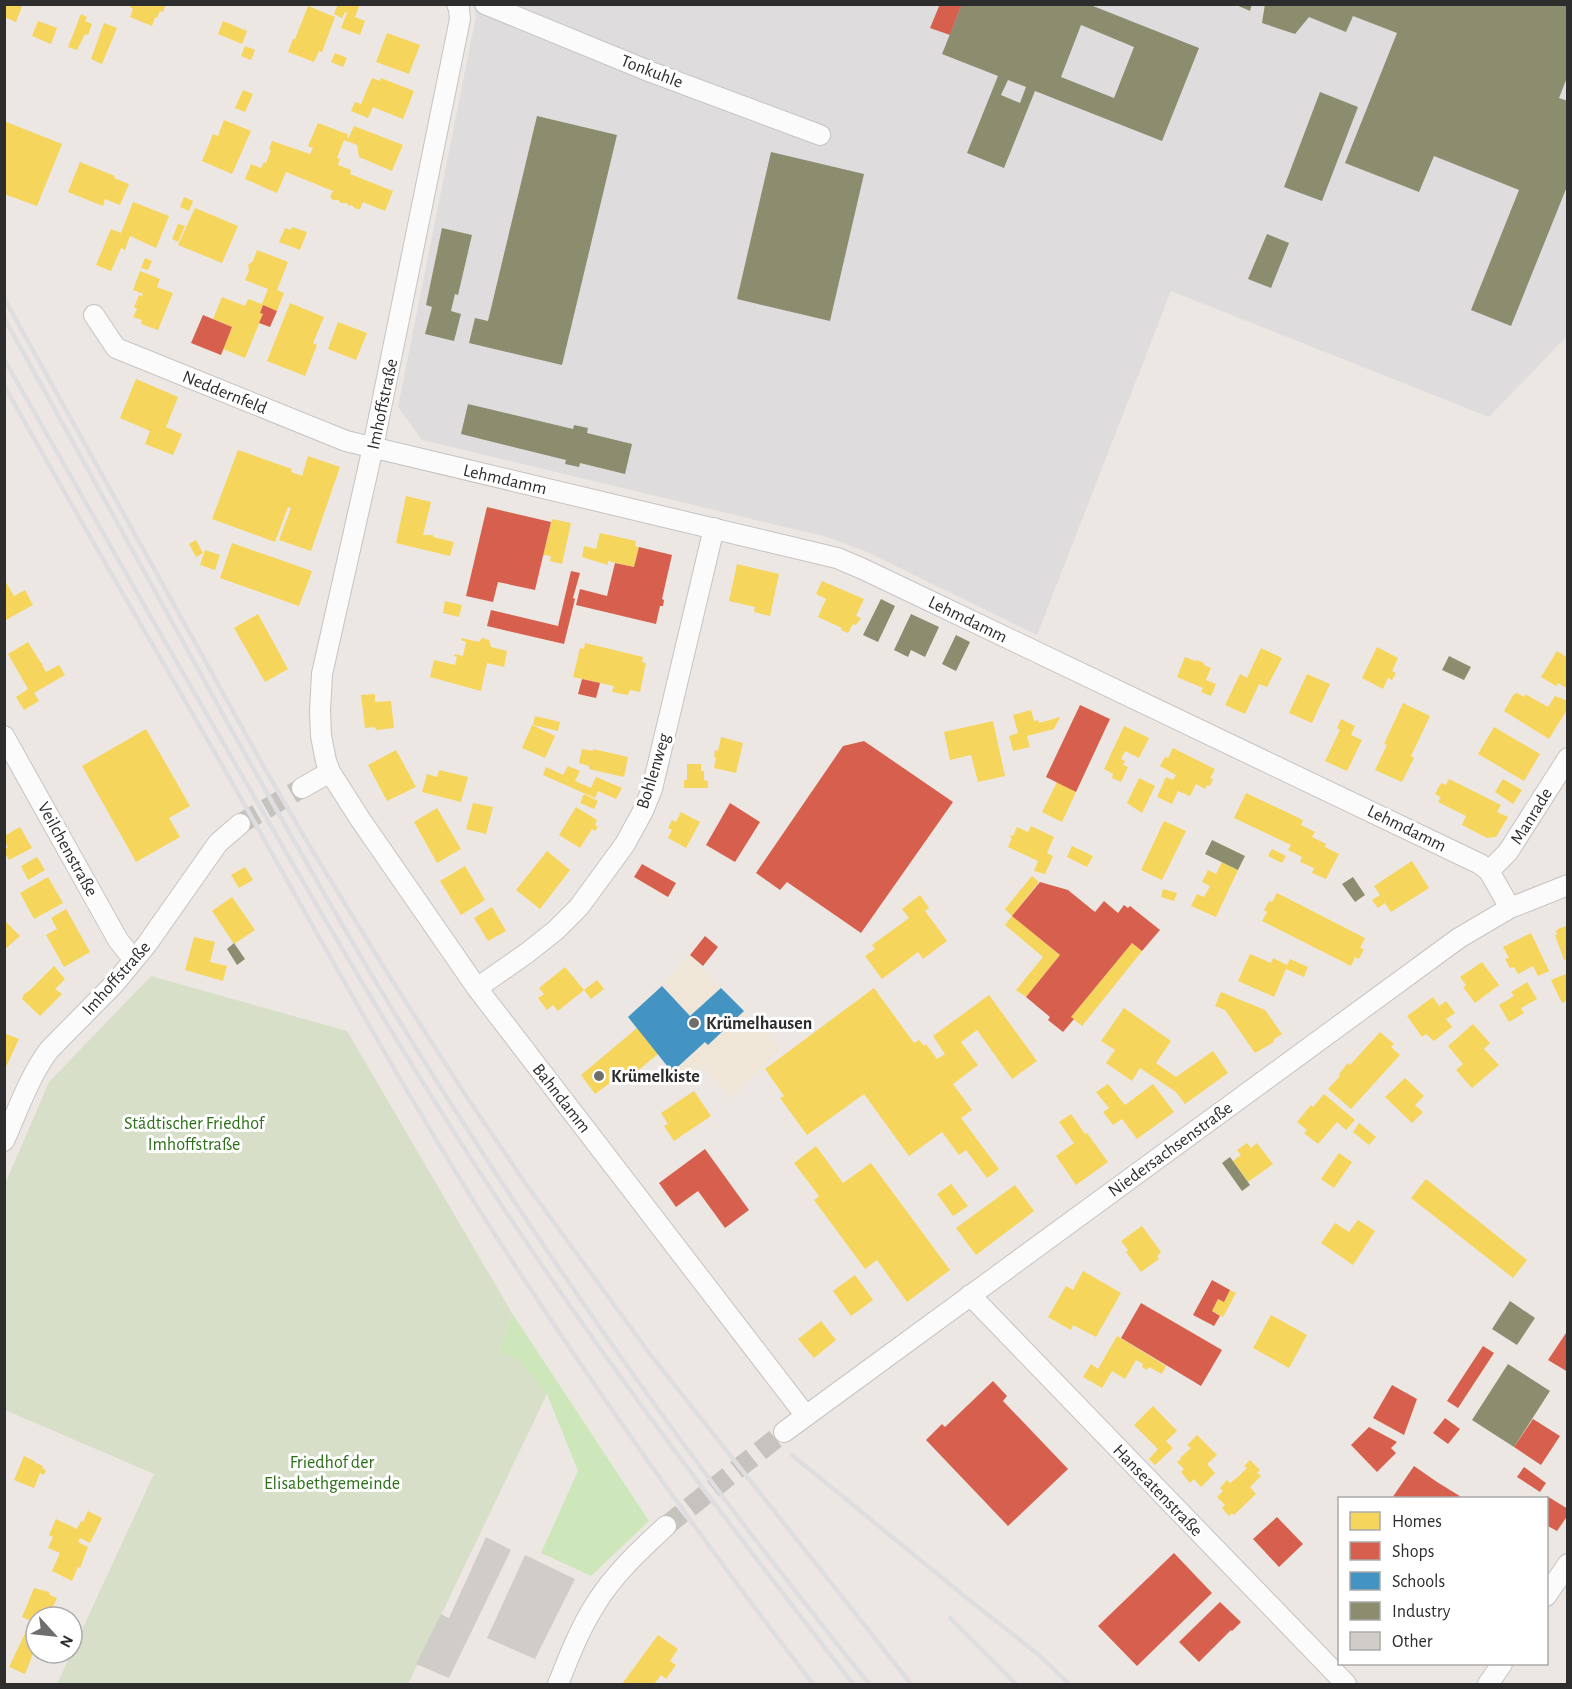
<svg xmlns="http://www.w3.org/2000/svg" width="1572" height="1689" viewBox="0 0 1572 1689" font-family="'Alegreya Sans',sans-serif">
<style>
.industrial{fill:#dfdcde}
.education{fill:#efe6d7}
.green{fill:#cee7ba}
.cemetery{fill:#d8dfc9}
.homes{fill:#f6d55c}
.shops{fill:#d6604d}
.schools{fill:#4393c3}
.industry{fill:#8c8c6e;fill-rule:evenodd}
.building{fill:#d0cdc9}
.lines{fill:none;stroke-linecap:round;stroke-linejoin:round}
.street-tunnel{stroke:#c6c2be;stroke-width:20;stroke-dasharray:20 10;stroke-linecap:butt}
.street-casing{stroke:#c5c3c3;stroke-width:22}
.street{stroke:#fcfbfb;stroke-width:20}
.rail{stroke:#dedee0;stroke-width:4.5}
.poi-dot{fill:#706e6c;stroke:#fff;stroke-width:2}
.labels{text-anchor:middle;stroke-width:6;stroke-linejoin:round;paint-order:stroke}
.street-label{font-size:18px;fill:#2d2d2d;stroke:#fff}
.poi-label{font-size:18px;font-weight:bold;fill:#2d2d2d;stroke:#fff;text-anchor:start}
.park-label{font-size:18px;fill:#2b6f17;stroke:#fff}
</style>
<rect width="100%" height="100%" fill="#ece7e2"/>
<path class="industrial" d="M474,5H1567V336L1489,417L1171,291L1037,635L867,552L827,537L422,440L398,407L476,16Z"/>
<path class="education" d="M689,955L779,1047L763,1066L730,1098L704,1067L682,1081L672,1072L628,1017L662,986Z"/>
<path class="green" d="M512,1313L649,1521L591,1576L541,1553L578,1471L547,1394L499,1352Z"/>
<path class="cemetery" d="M151,976L347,1031L512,1313L499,1352L518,1359L547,1394L408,1684H57L154,1474L5,1410V1184L49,1082Z"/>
<path class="homes" d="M4,4H23L16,22L4,17Z
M132,4H166L163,12L160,11L157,18L155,17L152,26L130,17L133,9L130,7Z
M338,4H360L355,17L365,21L360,35L341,28L347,13L345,12L342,18L334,14Z
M308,6L335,17L322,52L319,51L314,62L288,52L293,39H295Z
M81,14L87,17L85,21L92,24L88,35L85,34L77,50L68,47Z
M38,21L57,28L51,44L32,36Z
M223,21L247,31L242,44L218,34Z
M104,23L117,28L102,64L91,59Z
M387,33L420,45L409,74L376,62Z
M245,46L255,50L251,60L241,56Z
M335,53L347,58L343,67L331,62Z
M372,78L380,81L381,78L414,91L403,119L373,107L368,118L351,111L355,102L361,104Z
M243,90L253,94L245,112L235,108Z
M224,120L251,131L232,174L202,161L213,134L218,136Z
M4,121L62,144L37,206L4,194Z
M318,123L347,134L348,139L354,126L403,145L392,171L359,157L357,145L344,140L337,158L340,159L338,165L351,170L350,174L393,191L385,211L363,202L360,209H356L351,205L349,206L347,203H340V201L337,200H333L330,197L333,191L286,172L277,193L245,179L251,164L261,168L264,162L266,163L271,150L269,149L272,141L310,154L313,148L308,146Z
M80,162L115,176L114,178L129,184L120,205L105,199L103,206L68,192Z
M184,197L193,201L189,211L180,207Z
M133,202L169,216L156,248L130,236L125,250L121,248L111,271L96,265L111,229L121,233Z
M195,208L238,226L222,263L178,245Z
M178,224L185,226L178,242L172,239Z
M292,227L307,232L300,250L279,242L285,228L291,230Z
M257,250L288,262L277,290L284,293L277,311L263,305L260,313L263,314L245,358L223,349L232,327L213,319L222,297L245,306L248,299L262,304L268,289L245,280L249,271L248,265L253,261Z
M145,258L152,261L148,270L141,268Z
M140,271L160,279L157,287L173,293L158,330L141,324L142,320L133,317L137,309L134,307L139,295L142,296L143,294L133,290Z
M290,303L324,317L313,343L317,345L305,376L267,361Z
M338,322L367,333L356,360L328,349Z
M136,379L178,397L166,427L182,434L173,455L145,444L150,431L120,418Z
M238,450L292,469L291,472L302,476L308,456L340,467L311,551L279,540L291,508L288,507L275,542L212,519Z
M406,496L431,502L423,535H433V537L454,542L450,556L396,543Z
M552,519L571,523L562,564L550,561L551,556L543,555Z
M600,533L636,541L635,546L639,547L634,567L608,561V565L582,557L584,546L596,549Z
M196,540L203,553L196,557L189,544Z
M232,543L312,571L299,606L220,578Z
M205,550L220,555L215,570L200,565Z
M737,564L779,574L770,616L754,612L755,607L729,601Z
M4,579L14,596L25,590L33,605L4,621Z
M822,581L864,599L856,616L861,618L856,625L853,624L848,633L841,630L842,628L818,617L826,599L816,594Z
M445,601L462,605L459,617L443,613Z
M258,614L288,669L265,682L234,628Z
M461,638L479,642L482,638L489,640L491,647L507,651L504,667L487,663L481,691L430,677L434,660L455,665L457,657L454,656L455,654L463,656L466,642L461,640Z
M28,642L41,663L43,664L42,665L46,672L59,665L65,675L34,693L39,701L24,710L16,697L28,689L8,654Z
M585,643L643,657L642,662L646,663L640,692L630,690L628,695L612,692L614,686L573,677L580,648L584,649Z
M1377,647L1398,658L1392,671L1396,673L1392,680L1388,678L1383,689L1362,678Z
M1261,648L1282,658L1267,687L1259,684L1245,714L1225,705L1240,674L1247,678Z
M1557,651L1568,658V689L1558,683L1556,686L1541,677Z
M1185,657L1195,661L1197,660L1204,663V665L1211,668L1206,680L1216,684L1211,696L1201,692L1203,688L1177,677Z
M1307,674L1330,684L1312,723L1289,713Z
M1517,693L1524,697L1525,694L1548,707L1555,696L1568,701V708L1549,739L1504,711L1514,694Z
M375,694V702L391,701L394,728L376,730L375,727L365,728L361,695Z
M1403,703L1430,716L1411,756L1414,758L1402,782L1375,770L1387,745L1384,744Z
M1031,710L1034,721L1038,720L1039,723L1060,717L1054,729L1027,736L1030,747L1013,751L1009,736L1018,733L1013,715Z
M535,716L560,722L558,731L533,725Z
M1341,719L1355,726L1351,735L1362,740L1347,771L1325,761L1340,730L1337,728Z
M993,721L1005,776L978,782L971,755L950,760L944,732Z
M532,725L555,736L545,758L522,748Z
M1124,726L1149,738L1139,758L1125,751L1121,759L1125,761L1123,765L1128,767L1121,782L1112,778L1113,774L1104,769Z
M1494,727L1540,754L1524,781L1478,754Z
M146,729L190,806L169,818L180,837L136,862L82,766Z
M721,737L743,743L736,773L714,768L716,757H714L715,750L718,751Z
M1173,748L1215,769L1210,778L1213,779L1210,786L1207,785L1205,789L1196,784L1190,796L1178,791L1172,804L1157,797L1166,777L1173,780L1176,775L1160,766L1165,757L1168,758Z
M582,749L593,751V749L628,757L624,777L589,769V766L579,763Z
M396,750L416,787L387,801L368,765Z
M687,764H701V771H704V780L708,781V788H684V780H687Z
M568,766L580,771L575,781L591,788L596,777L622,788L616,799L598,791L595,798L543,775L546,767L563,775Z
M439,770L468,777L461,802L422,792L427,774L437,777Z
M1139,778L1155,786L1142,813L1127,803Z
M1449,779L1501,805L1497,812L1508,817L1496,837L1487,838L1462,825L1466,816L1438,802L1441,797L1435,794L1441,783L1446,785Z
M1503,779L1522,790L1513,804L1495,792Z
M1057,782L1076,792L1062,822L1042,812Z
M1246,793L1303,820L1301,825L1315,832L1312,837L1326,844L1325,847L1339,854L1326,879L1312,873L1314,868L1300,862L1302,857L1288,850L1291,845L1234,818Z
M584,794L598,801L594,809L580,803Z
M473,803L493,807L486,834L466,829Z
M576,807L597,820L595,825L598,827L595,831L592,829L580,848L559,835Z
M437,808L461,849L437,863L414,822Z
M681,812L700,822L686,848L668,838L672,830L668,828L672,820L676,822Z
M1164,821L1186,831L1162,880L1141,870Z
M1031,826L1054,837L1047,853L1053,856L1045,874L1034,871L1038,861L1008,847L1012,838L1010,837L1011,835L1013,836L1017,827L1028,832Z
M20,827L32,848L9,860L4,851V849L8,847L4,841V836Z
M1072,846L1093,856L1087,867L1067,857Z
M1272,849L1286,856L1282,863L1268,856Z
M547,851L570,870L540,909L516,890Z
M37,857L45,870L28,880L21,866Z
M1412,861L1429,888L1391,912L1385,903L1378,908L1372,900L1380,895L1374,886Z
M1222,862L1238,870L1216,917L1191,906L1197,894L1204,897L1210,886L1202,882L1208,870L1216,874Z
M465,866L485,900L461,915L440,881Z
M245,867L253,880L239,888L231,875Z
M1032,876L1039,882L1012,916L1005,909Z
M48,877L63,903L34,919L20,893Z
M1163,889L1177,893L1174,901L1161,897Z
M1277,893L1365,938L1360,948L1364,949L1359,959L1355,957L1351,966L1262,921L1267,912L1264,910L1269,901L1272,902Z
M920,895L929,908L925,911L947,941L923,959L918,952L882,979L865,956L875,949L872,945L909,918L902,909Z
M232,897L255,930L234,944L212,911Z
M492,907L506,931L488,941L474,918Z
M66,909L90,952L64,967L46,935L57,929L51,918Z
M1012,916L1060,955L1026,997L1016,990L1043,957L1005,925Z
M4,920L20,936L4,950Z
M1568,925V958L1564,960L1555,935H1557L1556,931L1558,929Z
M1531,933L1549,971L1538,976L1533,966L1518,974L1514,967L1510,968L1505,959L1509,958L1503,947Z
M194,937L215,942L210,962L227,966L223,981L185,970Z
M1132,943L1142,951L1082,1026L1071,1017Z
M1250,954L1271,963L1273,958L1287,965L1290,959L1308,967L1304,977L1286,969L1274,997L1238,981Z
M1482,962L1499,985L1475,1003L1463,987L1466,985L1460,977Z
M54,966L65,979L55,989L62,994L40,1016L22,999L24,994L30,990Z
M565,967L584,990L558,1011L553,1005L547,1010L538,998L544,994L539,988Z
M1568,973V1000L1562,1003L1551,980Z
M597,980L604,989L591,999L584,990Z
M1527,982L1537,999L1521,1008L1524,1013L1509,1022L1499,1005L1514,996L1511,992Z
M874,988L914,1043L919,1040L924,1046L926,1044L937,1059L945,1054L933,1036L989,995L1037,1061L1012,1079L977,1030L961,1042L978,1065L953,1084L972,1110L961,1118L999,1169L987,1178L966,1150L959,1155L942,1132L909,1156L864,1094L807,1135L780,1098L784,1096L765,1069Z
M1221,992L1265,1010L1282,1034L1273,1040L1274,1042L1255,1053L1225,1010L1215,1006Z
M1433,997L1439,1006L1446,1001L1455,1013L1446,1019L1452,1027L1434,1041L1426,1034L1422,1037L1407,1016Z
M1124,1008L1171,1041L1156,1063L1176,1077L1213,1051L1228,1073L1185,1104L1176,1092L1140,1068L1132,1081L1106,1063L1115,1050L1101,1041Z
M1473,1024L1490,1043L1484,1049L1499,1065L1472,1088L1456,1070L1463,1064L1448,1046Z
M637,1028L658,1054L623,1083L618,1077L595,1094L581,1075Z
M1380,1032L1394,1044L1391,1047L1400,1055L1351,1109L1328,1089L1340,1076L1339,1074L1348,1063L1350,1065Z
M4,1033L19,1039L4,1071Z
M1405,1078L1424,1096L1415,1105L1423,1112L1412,1123L1385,1097Z
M1108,1084L1125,1105L1153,1084L1174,1112L1137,1139L1122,1119L1113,1125L1103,1112L1109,1108L1096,1092Z
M694,1091L711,1116L674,1141L664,1126L668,1124L661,1113Z
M1324,1094L1355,1120L1346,1130L1337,1122L1318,1144L1304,1133L1307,1130L1297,1122L1311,1105L1313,1107Z
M1071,1114L1085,1134L1087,1133L1108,1162L1076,1185L1056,1156L1074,1143L1059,1122Z
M1359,1123L1376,1137L1369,1145L1353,1132Z
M1247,1143L1251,1148L1257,1143L1273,1164L1248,1182L1233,1161L1241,1155L1237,1150Z
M816,1146L843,1183L871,1163L950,1270L907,1302L877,1260L865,1269L814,1200L819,1196L794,1163Z
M1339,1153L1352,1162L1334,1188L1321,1179Z
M1426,1179L1527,1260L1513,1278L1411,1198Z
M951,1184L968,1206L953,1216L937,1194Z
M1015,1185L1034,1211L976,1255L956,1228Z
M1358,1220L1375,1231L1353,1265L1321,1243L1335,1223L1349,1232Z
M1142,1226L1161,1252L1157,1256L1159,1259L1141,1272L1126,1252L1128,1250L1121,1241Z
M1083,1271L1121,1293L1096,1337L1073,1325L1071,1330L1048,1317L1066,1286L1073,1290Z
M855,1275L873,1300L851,1316L833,1291Z
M1230,1290L1236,1293L1223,1317L1212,1311L1218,1299L1224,1302Z
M1271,1315L1307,1335L1289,1368L1253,1348Z
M821,1321L836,1340L814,1358L798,1339Z
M1117,1336L1166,1366L1162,1374L1149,1367L1147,1370L1142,1367L1143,1364L1136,1360L1125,1379L1112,1371L1102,1388L1083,1377L1091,1364L1098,1369Z
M1153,1406L1177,1431L1166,1441L1173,1448L1155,1465L1149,1459L1158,1449L1134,1425Z
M1197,1435L1217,1455L1207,1464L1215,1473L1201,1487L1194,1479L1190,1483L1181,1472L1184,1469L1177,1462L1181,1459L1180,1458L1191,1448L1187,1445Z
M24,1456L36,1462V1463L43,1466L42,1468L46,1470L44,1475L40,1473L34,1488L14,1480Z
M1250,1460L1260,1470L1257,1473L1261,1476L1250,1487L1256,1494L1234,1515L1232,1513L1229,1516L1222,1508L1225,1505L1217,1497L1223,1491L1220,1488L1227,1480L1230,1483L1239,1476L1247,1468L1244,1466Z
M88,1511L102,1518L90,1543L80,1538L78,1542L88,1547L80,1568L78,1567L72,1581L52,1571L60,1553L48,1548L53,1537L49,1535L56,1519L77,1529L81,1521L83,1522Z
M34,1588L49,1592L50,1595L57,1598L48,1617H36V1646L25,1674L9,1667L31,1621L22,1617Z
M658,1635L678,1649L670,1661L676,1665L666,1679L661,1675L654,1684H622Z"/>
<path class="shops" d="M940,4H962L950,35L930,28Z
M263,305L277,311L270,327L259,323L263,314L260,313Z
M203,315L232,327L221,355L191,343Z
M487,507L551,522L535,590L498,582L493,602L466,596Z
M639,547L672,555L662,599L664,600L663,606H660L656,624L576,605L580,589L607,596L615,563L634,567Z
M571,571L580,573L573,598L575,599L564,644L487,626L491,610L558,626Z
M582,679L600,683L596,698L578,694Z
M1080,705L1110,719L1076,792L1046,777Z
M864,741L953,802L861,933L787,882L780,890L756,873L843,746Z
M730,803L760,822L735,862L706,845Z
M642,864L676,883L668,897L634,877Z
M1040,882L1068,890L1095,912L1104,901L1118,913L1124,905L1128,908L1130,906L1160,930L1142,951L1132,943L1071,1017L1074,1019L1063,1032L1048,1020L1050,1017L1026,997L1060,955L1012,916Z
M705,936L718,947L703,966L690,955Z
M705,1149L749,1210L725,1228L698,1191L676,1207L659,1183Z
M1212,1280L1230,1290L1224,1302L1218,1299L1212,1311L1220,1316L1214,1326L1193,1315Z
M1141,1303L1222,1350L1201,1386L1121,1338Z
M1568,1330V1372L1548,1360Z
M1483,1346L1494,1353L1458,1408L1447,1401Z
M993,1381L1007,1396L1003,1401L1068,1469L1008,1526L926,1440L942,1424L945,1427Z
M1392,1385L1417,1399L1404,1435L1373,1418Z
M1445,1418L1460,1429L1448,1444L1433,1433Z
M1533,1419L1560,1436L1541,1465L1514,1447Z
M1369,1427L1397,1442L1391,1448L1396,1453L1377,1472L1351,1445Z
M1414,1466L1437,1482L1463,1498H1392Z
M1524,1467L1546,1483L1540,1492L1517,1477Z
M1547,1496L1568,1509V1515L1557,1531L1546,1525L1545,1498Z
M1277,1517L1303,1544L1279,1567L1253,1539Z
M1174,1553L1212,1593L1137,1666L1098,1626Z
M1220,1602L1241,1622L1232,1631L1231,1630L1199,1662L1179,1642Z"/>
<path class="schools" d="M662,986L690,1016L721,988L744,1011L708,1045L705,1042L672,1072L628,1017Z"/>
<path class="industry" d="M962,4H1088L1199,48L1162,141L1035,91L1004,168L967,153L998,76L942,54ZM1081,25L1134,47L1114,98L1061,77ZM1008,80L1026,87L1020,103L1001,95Z
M1234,4H1252L1250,11Z
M1265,4H1568V75L1559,98L1568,101V184L1511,326L1471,310L1519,190L1434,156L1419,192L1345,163L1397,33L1353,16L1346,32L1309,17L1295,34L1262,23Z
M1320,92L1358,107L1322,201L1284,187Z
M537,116L617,135L562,365L469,343L475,318L488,321Z
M771,152L864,174L830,321L737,299Z
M442,228L472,235L458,295L455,294L451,311L461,314L454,341L425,334L432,307L426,305Z
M1267,234L1289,243L1271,288L1248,279Z
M468,404L573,429L574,425L588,428L587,433L632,444L625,474L580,463L579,467L565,464L566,460L461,434Z
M881,599L895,606L878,642L863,635Z
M911,614L939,627L925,657L911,650L908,657L894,650Z
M956,635L970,642L956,671L942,664Z
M1449,656L1471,667L1464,680L1442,670Z
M1212,840L1245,856L1238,870L1205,854Z
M1353,877L1365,895L1355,902L1342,884Z
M234,943L245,959L237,965L227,949Z
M1230,1157L1250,1185L1242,1191L1222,1163Z
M1510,1301L1535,1318L1517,1345L1492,1329Z
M1508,1364L1550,1391L1514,1447L1472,1420Z"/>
<path class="building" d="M486,1537L511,1550L449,1678L416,1664L441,1614L449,1618Z
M525,1555L575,1579L535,1659L487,1638Z"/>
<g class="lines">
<path class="street-tunnel" d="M240,824L302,788
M666,1526L784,1432"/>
<defs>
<path id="street" d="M457,4L459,9L460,19L373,447L322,674L320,711L321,736L326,761L330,772L360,819L477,988L806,1416
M485,4L651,72L820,135
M94,315L116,348L346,441L837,558L863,569L1480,864L1489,871L1510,908
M4,736L118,940L134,960
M302,788L330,772
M1489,871L1508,852L1568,758
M477,988L527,953L556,930L579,907L625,844L643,811L652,789L714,528
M4,1141C18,1110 29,1077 49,1050L115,983L147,944L218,843L240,824
M970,1295L1346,1684
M784,1432L1459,938L1510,908L1568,885
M1546,1596L1568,1564
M558,1684C569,1657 579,1630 595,1605C613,1575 640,1550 666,1526
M1488,1684L1502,1664"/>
</defs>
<use href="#street" class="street-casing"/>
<use href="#street" class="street"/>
<path class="rail" d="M4,298L265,769L312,850L388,974L466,1096L528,1187L650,1354L911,1684
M4,318C82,458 159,599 236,738C307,864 377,989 455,1110C541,1245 632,1377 729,1505C774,1565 822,1625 869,1684
M4,359C81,495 158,630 236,765C321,914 407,1063 502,1206C611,1371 732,1528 853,1684
M4,385C79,520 158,653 234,786C316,931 396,1078 485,1219C587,1379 697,1534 813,1684
M792,1455L968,1599L1039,1655L1069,1684
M950,1618L1016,1684"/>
</g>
<g class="poi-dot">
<circle cx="694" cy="1023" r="6"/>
<circle cx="599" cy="1076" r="6"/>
</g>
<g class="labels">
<g class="street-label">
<text transform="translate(652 71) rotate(21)" y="6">Tonkuhle</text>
<text transform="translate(225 392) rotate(22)" y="6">Neddernfeld</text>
<text transform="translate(382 404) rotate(-78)" y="6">Imhoffstraße</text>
<text transform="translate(505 479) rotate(13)" y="6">Lehmdamm</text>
<text transform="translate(968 619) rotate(26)" y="6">Lehmdamm</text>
<text transform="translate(653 771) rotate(-73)" y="6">Bohlenweg</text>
<text transform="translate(1531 816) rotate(-58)" y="6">Manrade</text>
<text transform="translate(1407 828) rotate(26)" y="6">Lehmdamm</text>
<text transform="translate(68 849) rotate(61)" y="6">Veilchenstraße</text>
<text transform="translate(116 978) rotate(-48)" y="6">Imhoffstraße</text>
<text transform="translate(562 1098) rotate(52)" y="6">Bahndamm</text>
<text transform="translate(1170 1149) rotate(-36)" y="6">Niedersachsenstraße</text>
<text transform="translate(1158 1490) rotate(46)" y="6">Hanseatenstraße</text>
</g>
<g class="poi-label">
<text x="706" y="1029">Krümelhausen</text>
<text x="611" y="1082">Krümelkiste</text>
</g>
<g class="park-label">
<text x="194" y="1129">Städtischer Friedhof<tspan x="194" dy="21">Imhoffstraße</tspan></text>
<text x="332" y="1468">Friedhof der<tspan x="332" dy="21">Elisabethgemeinde</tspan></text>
</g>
</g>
<rect width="1572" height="1689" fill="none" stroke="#2d2d2d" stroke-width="12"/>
<rect x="1338" y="1497" width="210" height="168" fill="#ffffff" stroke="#ababab" stroke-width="1.5"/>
<rect x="1350" y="1512" width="30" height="18" fill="#f6d55c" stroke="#ababab" stroke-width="1.5"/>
<text x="1392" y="1527" font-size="18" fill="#2d2d2d">Homes</text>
<rect x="1350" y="1542" width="30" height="18" fill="#d6604d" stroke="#ababab" stroke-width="1.5"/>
<text x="1392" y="1557" font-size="18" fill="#2d2d2d">Shops</text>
<rect x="1350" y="1572" width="30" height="18" fill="#4393c3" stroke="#ababab" stroke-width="1.5"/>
<text x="1392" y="1587" font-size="18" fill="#2d2d2d">Schools</text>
<rect x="1350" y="1602" width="30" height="18" fill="#8c8c6e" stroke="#ababab" stroke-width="1.5"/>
<text x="1392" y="1617" font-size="18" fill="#2d2d2d">Industry</text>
<rect x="1350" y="1632" width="30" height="18" fill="#d0cdc9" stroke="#ababab" stroke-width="1.5"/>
<text x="1392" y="1647" font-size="18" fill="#2d2d2d">Other</text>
<g transform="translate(54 1635) rotate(117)"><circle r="28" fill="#ffffff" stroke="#ababab" stroke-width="1.5"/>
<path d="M0-4.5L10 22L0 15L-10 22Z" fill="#706e6c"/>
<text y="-9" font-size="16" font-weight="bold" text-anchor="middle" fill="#2d2d2d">N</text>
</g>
</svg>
